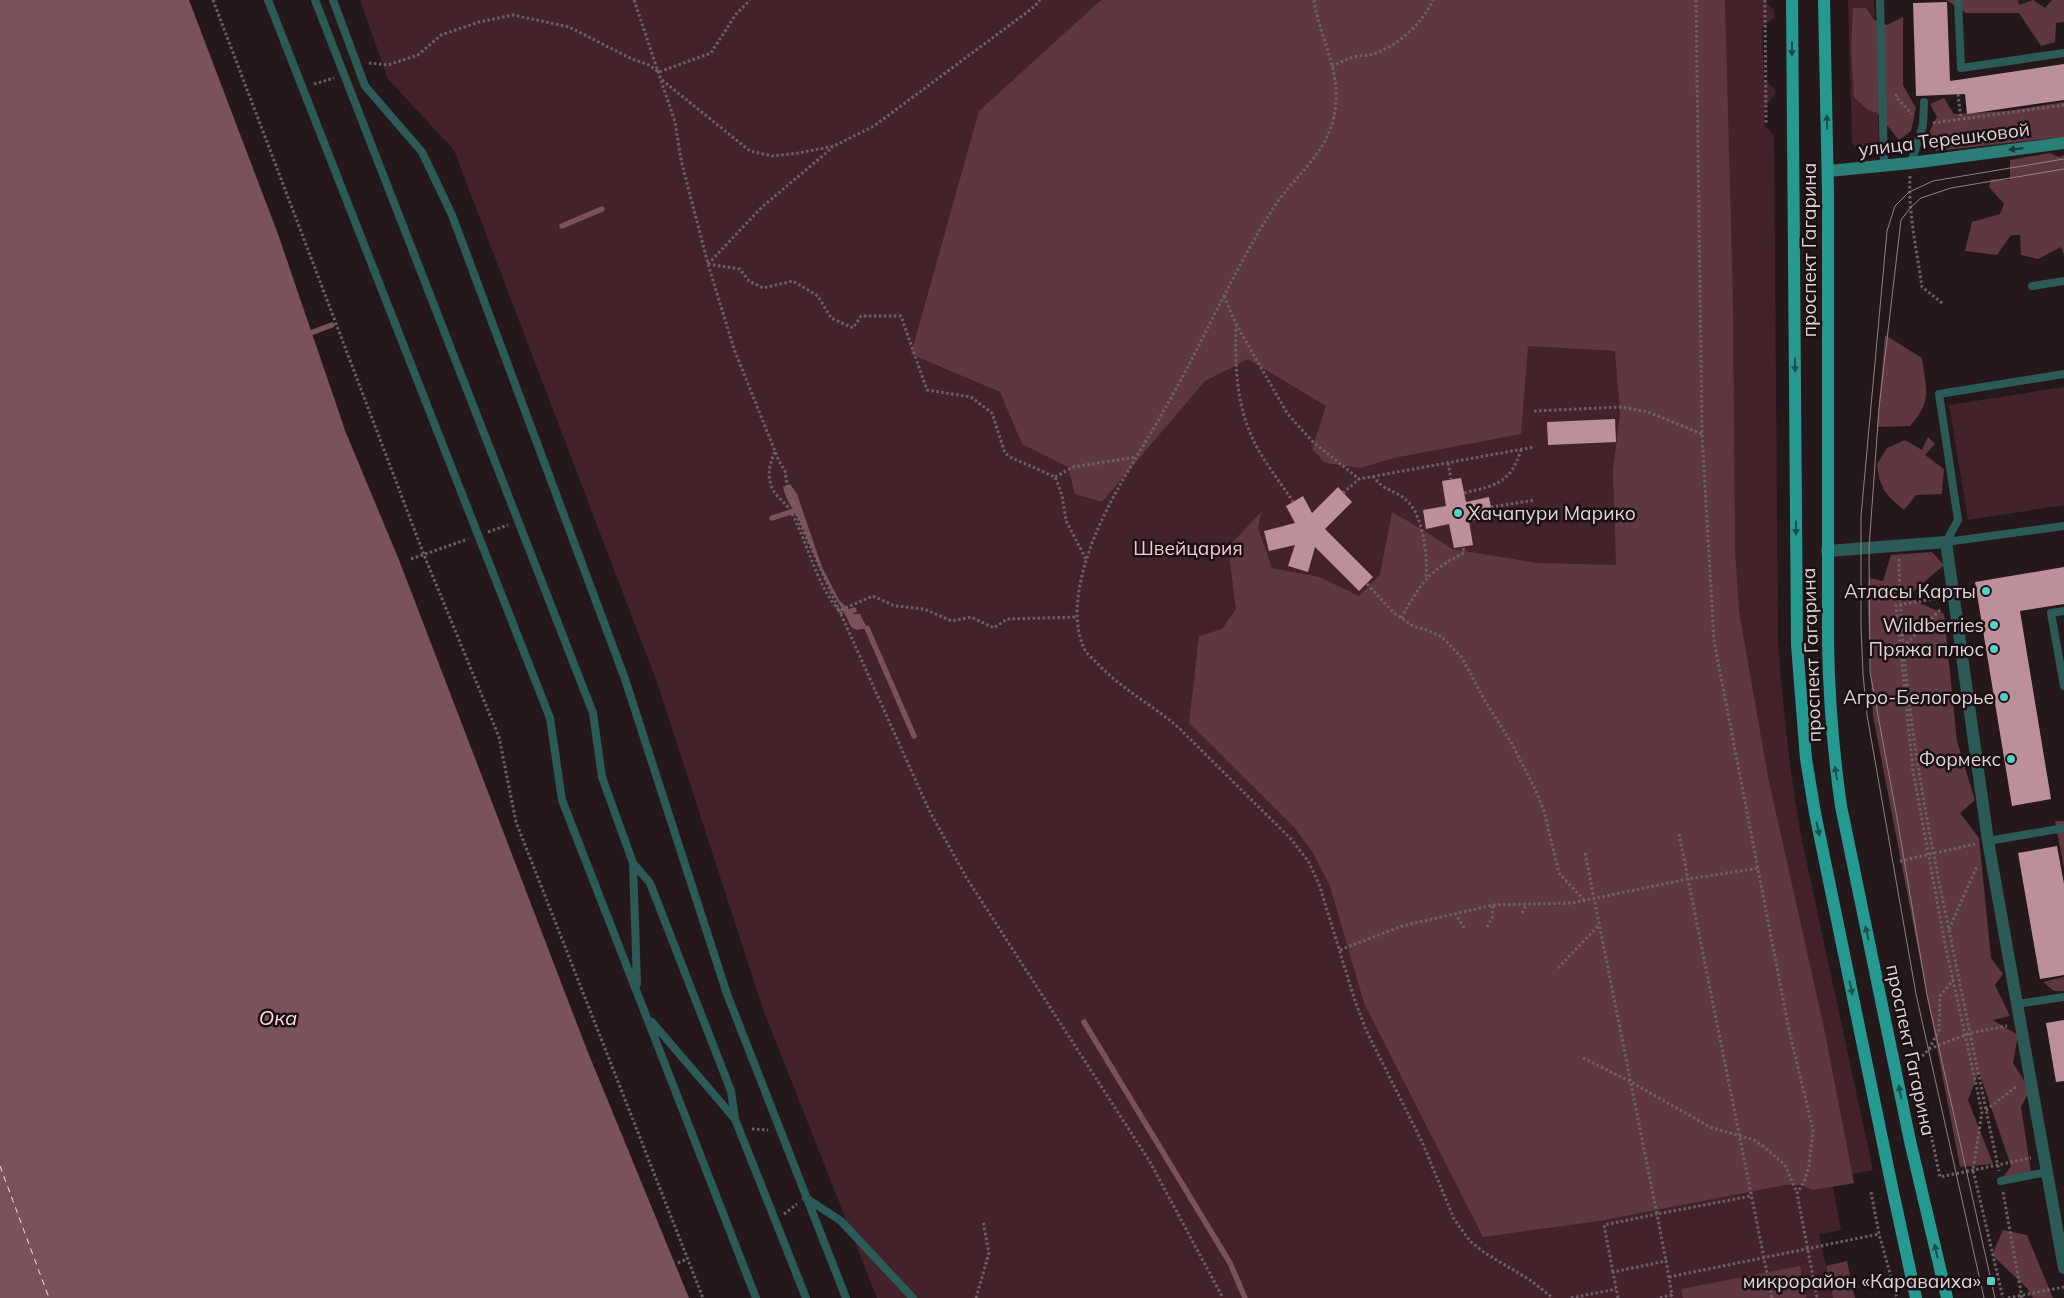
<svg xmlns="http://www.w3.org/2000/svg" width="2064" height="1298" viewBox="0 0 2064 1298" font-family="Mulish,sans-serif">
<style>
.green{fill:#44222a}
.forest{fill:#5e373f}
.water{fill:#7b515a}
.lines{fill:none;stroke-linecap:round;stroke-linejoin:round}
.stream{stroke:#7b515a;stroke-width:5.5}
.ferry{stroke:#fadbe1;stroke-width:1;stroke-dasharray:6 5;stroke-linecap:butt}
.building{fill:#bd8f98}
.path{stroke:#6d6164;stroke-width:3;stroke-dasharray:2.5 2.5;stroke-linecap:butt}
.lane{stroke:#2c5b57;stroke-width:8}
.street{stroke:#2c5b57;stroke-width:12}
.secondary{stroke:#2c7f78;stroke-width:12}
.primary{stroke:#269a91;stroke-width:12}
.tram{stroke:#8d8284;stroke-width:1}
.oneway{fill:#204e4b}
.oneway2{fill:#213736}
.poi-dot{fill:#56cec3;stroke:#1b1012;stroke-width:2}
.labels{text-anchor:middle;stroke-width:5;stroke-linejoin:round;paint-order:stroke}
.street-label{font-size:19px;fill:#dfd5d7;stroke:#1b1012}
.poi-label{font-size:19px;fill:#dfd5d7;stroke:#1b1012;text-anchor:end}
.park-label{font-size:19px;fill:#f6c9d1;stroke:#1b1012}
.water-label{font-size:20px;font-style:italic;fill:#fadbe1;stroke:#1b1012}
</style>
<rect width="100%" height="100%" fill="#25181b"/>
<path class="green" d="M360,0H1764L1774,10V18L1762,27L1764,79L1775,89V94L1764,108V125L1774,136L1778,643C1783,709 1790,775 1802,841L1873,1170L1852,1174L1854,1183L1833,1187L1841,1230L1819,1234L1833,1298H877L763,1009L658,685L454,150L388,79Z
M1848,0H1874L1879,145L1870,153C1860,152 1856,152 1852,141Z
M2064,387V505L1968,520L1949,405Z"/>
<path class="forest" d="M1101,0H1725L1733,301L1735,551L1739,611L1768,777L1824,1028L1854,1183L1812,1190L1802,1185H1785L1599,1221L1483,1237L1364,1003L1330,886L1313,853L1294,827L1189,723L1199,636L1222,629L1236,609L1228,547L1261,512L1258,528L1272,568L1319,577L1359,596L1380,575L1392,512L1425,531L1452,549L1537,563L1616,565L1613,471L1620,414L1615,351L1528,346L1521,434L1394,458L1360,468L1325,463L1312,449L1326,406L1248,359L1205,381L1102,502L1075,494L1068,467L1022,444L1000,392L911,354L979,111Z
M1946,0H2018L2019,5L2033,0L2045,8L2052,0H2064V22L2056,23L2055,42L2041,46L2019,13H1966Z
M1853,8H1866L1874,20L1887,25L1903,17V85L1916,108L1911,131L1899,140L1877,113L1868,110L1854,97L1851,48Z
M1944,98L1954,114L2007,111L2064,102V137L1936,151L1928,134L1937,117L1930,104Z
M2050,153L2059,157L2064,155V255L2061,247L2038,259L2021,255L2020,235H2011L1997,255L1965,251L1972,222L2000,214L2004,204L1989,187L1991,179L2010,180V160Z
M1885,335L1922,358C1926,391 1933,400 1910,426L1877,427Z
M1928,437L1935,444L1925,455L1944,469L1942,494L1916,495L1904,510C1885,494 1880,489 1877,464L1887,448L1905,440L1922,450Z
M1932,552L1944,565L1907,597L1944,614L1957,741L1975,800L1960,813L1979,838L1991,958L2003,974L1995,985L2010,1016L1993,1020L2018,1035L2013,1063L2030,1090L2021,1107L2031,1172L2002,1179L2011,1166L1979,1072L1968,1100L1993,1164L1960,1167L1873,716L1867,591L1869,578L1883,581L1891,555Z
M2055,821H2064V868Z
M2064,977V991H2054L2043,982Z
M2003,1230L2027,1235L2053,1298H2033L2027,1288L1992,1255Z
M1847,1261L1855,1298H1833L1826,1266Z
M1800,1266L1806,1298H1683L1681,1289Z"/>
<path class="water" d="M0,0H189L278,234L346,433L399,560L587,1050L689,1298H0Z
M790,484L797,494L822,567L839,600L854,614H860L867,628L857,630L851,627C845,612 835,598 827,583C817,563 809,542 800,522C794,510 786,501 783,487Z"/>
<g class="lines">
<path class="stream" d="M562,226L602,209
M305,335L332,325
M772,518L794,511
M851,611L854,610
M867,628L914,736
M1084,1022L1230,1263L1245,1298"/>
<path class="ferry" d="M0,1166L49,1298"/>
</g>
<path class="building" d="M1947,2L1950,81L2064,64V100L1967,114L1965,94L1916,96L1913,3Z
M1615,419L1616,442L1548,445L1547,422Z
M1461,478L1466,502L1489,497L1493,517L1469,521L1473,545L1454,548L1449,524L1426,529L1423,510L1446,506L1442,481Z
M1338,487L1352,502L1325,529L1373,577L1359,591L1315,547L1308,572L1288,566L1295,545L1269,551L1264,531L1295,523L1286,506L1293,502L1303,496L1312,513Z
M2064,567V604L2020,611L2051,799L2012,806L1975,582Z
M2057,846L2064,884V975L2040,979L2018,853Z
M2064,1020V1081L2056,1082L2046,1023Z"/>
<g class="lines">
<path class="path" d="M213,0L424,555L499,737L516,822L703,1298
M634,0L675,122L681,160L708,264L734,349L779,461L785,471L787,485L799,521L929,810L966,877L1150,1162L1223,1298
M1314,0C1320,40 1345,78 1333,120C1324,156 1294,177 1274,207C1232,272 1202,345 1163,412C1136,460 1103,506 1087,558C1078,586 1071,623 1085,650C1088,656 1095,660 1099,665C1123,690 1154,706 1179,728L1291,839L1308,861L1319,884L1355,1001L1366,1030L1423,1144L1454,1219L1470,1241L1485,1253L1530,1280L1553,1298
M1696,0L1702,434L1714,641L1789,1030L1813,1130L1809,1166L1804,1182L1797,1193L1817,1298
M1765,0L1766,125
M369,63L388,65L418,55L441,35L479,22L513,15L569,27L632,59L649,65L659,72L711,53L736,14L750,0
M1332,67C1339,63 1346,59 1354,57C1360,55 1367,56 1373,54C1398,46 1422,24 1433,0
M662,80L750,151L772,156L799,153L834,146L874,126L1034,7L1040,0
M314,84L334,78
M1896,94V97L1912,114
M1958,94L1961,119
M1933,123L2064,105
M1910,176C1908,213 1917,251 1922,287L1942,303
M708,264L740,269L749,281L763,288L793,281L818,296L831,318L853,328L861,316H901L927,390L971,397L992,413L1005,453L1010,457L1055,477L1062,495L1066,521L1086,559
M708,264L762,207L833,147
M1224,296L1236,324L1287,413L1312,441L1359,479
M1236,324C1235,369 1236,411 1259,451C1269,468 1282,485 1293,502
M1534,411L1622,407L1648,412L1702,434
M775,452C770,463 767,473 771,485C774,496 786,502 791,512C809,545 816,586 842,614
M1448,463L1451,479
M1373,476C1385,493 1396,489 1408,502C1423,516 1428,557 1426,577
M1055,477L1073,467L1136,457
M1343,493L1359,479L1534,447
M1464,493C1496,485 1510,484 1521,450
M1491,507L1535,500
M488,532L508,525
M411,559L468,539
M1899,559C1901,685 1923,807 1949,930C1965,1010 1982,1091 1999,1171
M1367,584L1394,613L1413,626L1427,630L1442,637L1462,658L1485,701L1512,744L1536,791L1544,811L1559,873L1584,900
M1941,598L1896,605L1913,771L1945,944L1982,1112L1973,1170L2003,1298
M841,610L873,596L895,606L924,609L952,621L971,617L994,628L1007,619L1077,617
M1401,618C1422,583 1426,572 1464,553L1463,546
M1903,647L1941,609
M1679,834L1772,1298
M1585,853L1657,1214L1751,1196
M1900,861L1975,844
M1455,913L1464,928
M1522,913L1527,904
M1487,927L1492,918L1493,905
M1949,929L1977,866
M1340,950L1402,926L1493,905L1572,903L1688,879L1759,868
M1558,968L1598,926
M1954,979L1940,996L1939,1030L1929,1049L1916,1063L1940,1177L2031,1158
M1929,1049L1970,1033L2007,1026
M1583,1058L1631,1082L1710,1127L1754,1140L1763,1146L1785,1165L1797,1193
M1986,1110L2017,1086
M752,1129L768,1130
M1871,1192L1879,1234L1897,1298
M2003,1192L2022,1298
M784,1214L797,1204
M678,1263L687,1259
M1613,1272L1604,1225L1657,1214L1666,1261
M1669,1277L1879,1234
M976,1298L989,1253L983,1221
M1571,1298L1616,1289
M1618,1298L1613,1272L1666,1261L1672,1295L1657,1298
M2008,1298L2064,1287"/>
<path class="lane" d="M268,0L550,718L562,800L756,1298
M315,0L593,713L602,777L633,863L650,883L731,1091L735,1119L806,1298
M333,0L365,86L422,152L452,215L625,679L727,994L846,1298
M1880,0L1884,166
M1958,0L1961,68L2064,53
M1911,163L1923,125L1924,102
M2032,286L2064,281
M1946,542L1958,520L1939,394L2064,374
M1946,542L2064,526
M2064,611L2051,613L2064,686
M1988,841L2064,828
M633,863L637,984
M2017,1004L2064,997
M652,1022L735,1119
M2001,1181L2047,1172
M806,1198L841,1221L913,1298"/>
<path class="street" d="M1827,551L1946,542L1988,841L2064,1268"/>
<path class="secondary" d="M1828,171L1911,163L2064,143"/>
<path class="primary" d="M1792,0L1797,645L1806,759L1815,813L1892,1187L1916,1298
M1824,0L1828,193V642C1829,697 1833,751 1841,806L1910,1141L1947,1298"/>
<path class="tram" d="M1984,1298L1916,994L1867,715L1863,674L1861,627V516L1887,231L1895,206L1909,192L1933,181L2064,159
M1995,1298L1927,995L1897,818L1870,672L1869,548L1879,408L1901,220L1911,207L1921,198L1951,188L2064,169"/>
</g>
<defs><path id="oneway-solid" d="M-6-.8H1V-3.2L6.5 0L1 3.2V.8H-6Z" transform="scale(1.25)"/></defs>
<g class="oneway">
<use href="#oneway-solid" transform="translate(1792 49) rotate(90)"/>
<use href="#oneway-solid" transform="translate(1827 122) rotate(-91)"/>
<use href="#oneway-solid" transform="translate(1795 365) rotate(90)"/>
<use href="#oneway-solid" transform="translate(1796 528) rotate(90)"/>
<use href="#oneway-solid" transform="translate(1836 773) rotate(-99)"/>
<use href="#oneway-solid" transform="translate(1818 829) rotate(78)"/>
<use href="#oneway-solid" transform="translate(1867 933) rotate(-102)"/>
<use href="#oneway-solid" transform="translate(1851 988) rotate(78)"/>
<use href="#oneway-solid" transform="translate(1900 1092) rotate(-102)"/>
<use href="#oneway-solid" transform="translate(1936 1251) rotate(-103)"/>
</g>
<use class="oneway2" href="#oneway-solid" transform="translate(2016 149) rotate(173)"/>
<g class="poi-dot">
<circle cx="1458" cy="513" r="5"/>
<circle cx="1986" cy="591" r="5"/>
<circle cx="1994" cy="625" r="5"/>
<circle cx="1994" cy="649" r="5"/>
<circle cx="2004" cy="697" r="5"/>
<circle cx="2011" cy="759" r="5"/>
<rect x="1986" y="1276" width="10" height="10" rx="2.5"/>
</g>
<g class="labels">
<g class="street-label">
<text transform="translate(1944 139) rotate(-7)" y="7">улица Терешковой</text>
<text transform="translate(1809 250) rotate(-90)" y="7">проспект Гагарина</text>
<text transform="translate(1811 655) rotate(-92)" y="7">проспект Гагарина</text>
<text transform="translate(1911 1050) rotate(78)" y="7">проспект Гагарина</text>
</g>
<g class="poi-label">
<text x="1468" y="520" text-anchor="start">Хачапури Марико</text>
<text x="1976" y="598">Атласы Карты</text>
<text x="1984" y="632">Wildberries</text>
<text x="1984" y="656">Пряжа плюс</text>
<text x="1994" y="704">Агро-Белогорье</text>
<text x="2001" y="766">Формекс</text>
<text x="1981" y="1288">микрорайон «Караваиха»</text>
</g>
<g class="park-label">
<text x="1188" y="555">Швейцария</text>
</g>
<g class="water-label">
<text x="278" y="1025">Ока</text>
</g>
</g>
</svg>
